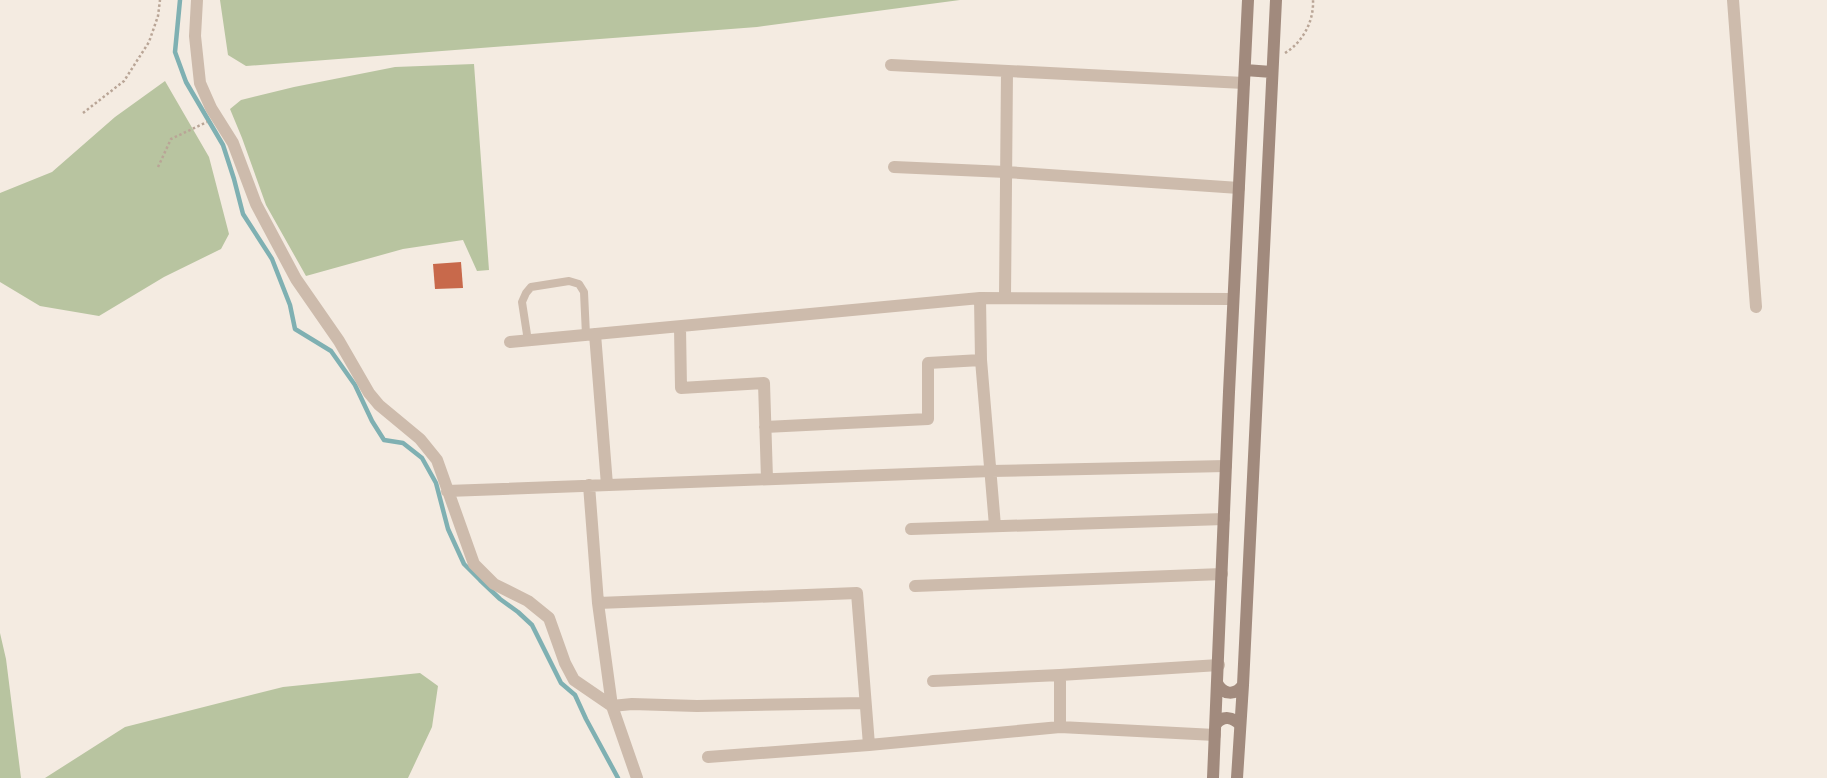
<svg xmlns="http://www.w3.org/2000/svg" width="1827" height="778" viewBox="0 0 1827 778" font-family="'Archivo Narrow',sans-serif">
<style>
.green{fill:#b8c4a0}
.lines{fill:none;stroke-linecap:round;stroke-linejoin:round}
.stream{stroke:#7fb0b2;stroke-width:4.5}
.building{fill:#c8694b}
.path{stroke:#b9a596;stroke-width:2.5;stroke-dasharray:2.5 2.5;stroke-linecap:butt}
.lane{stroke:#cdbbac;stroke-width:8}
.street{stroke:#cdbbac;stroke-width:12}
.secondary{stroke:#a18a7d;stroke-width:12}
</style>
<rect width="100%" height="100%" fill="#f4ebe1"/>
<path class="green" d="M220,0H960L757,27L246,66L228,55Z
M474,64L489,270L477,271L463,240L403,249L306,276L266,205L242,138L230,109L241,100L294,87L395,67Z
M165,81L209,157L229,234L221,249L164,277L99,316L40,306L0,282V193L52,172L115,117Z
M0,633L6,659L21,778H0Z
M420,673L438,686L432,727L408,778H45L125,727L283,687Z"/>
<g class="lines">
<path class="stream" d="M180,0L175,52L186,82L223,145L234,179L243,214L272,259L290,305L295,329L331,351L355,385L372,421L384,440L403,443L422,458L436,483L448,529L464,564L480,580L500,599L518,612L532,625L561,683L575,695L586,719L618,778"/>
</g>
<path class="building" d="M461,262L463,288L435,289L433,264Z"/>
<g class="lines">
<path class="path" d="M1285,53C1303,42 1314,21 1313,0
M83,113L124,81L149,42L158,16L160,0
M158,167L171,139L207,122"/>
<path class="lane" d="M528,341L522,302L526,293L531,287L569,281L579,284L584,292L586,335"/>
<path class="street" d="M197,0L195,36L200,83L211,108L233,143L256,204L296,279L339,341L369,393L379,405L420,439L437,460L474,564L494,584L528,601L549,618L565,663L574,680L612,706L637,778
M1733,0L1756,307
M891,65L1244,83
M894,167L1006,172L1239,188
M1005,297L1007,71
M980,298L981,360L995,526
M680,327L681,388L764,383L767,479
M595,334L607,485
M510,342L980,298L1233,299
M765,427L928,419V363L981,360
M589,485L598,603L612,706L632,704L697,706L865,703
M447,491L991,471L1226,466
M911,529L1224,519
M915,586L1222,574
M598,603L857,593L869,745
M933,681L1060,675L1219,665
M1060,727V675
M708,757L869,745L1060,727L1215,735"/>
<path class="secondary" d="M1245,70L1272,72
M1217,683C1223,695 1235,696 1243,685
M1216,724C1223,715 1233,717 1240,725
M1213,778L1229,392L1248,0
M1237,778L1243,685L1276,0"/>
</g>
</svg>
